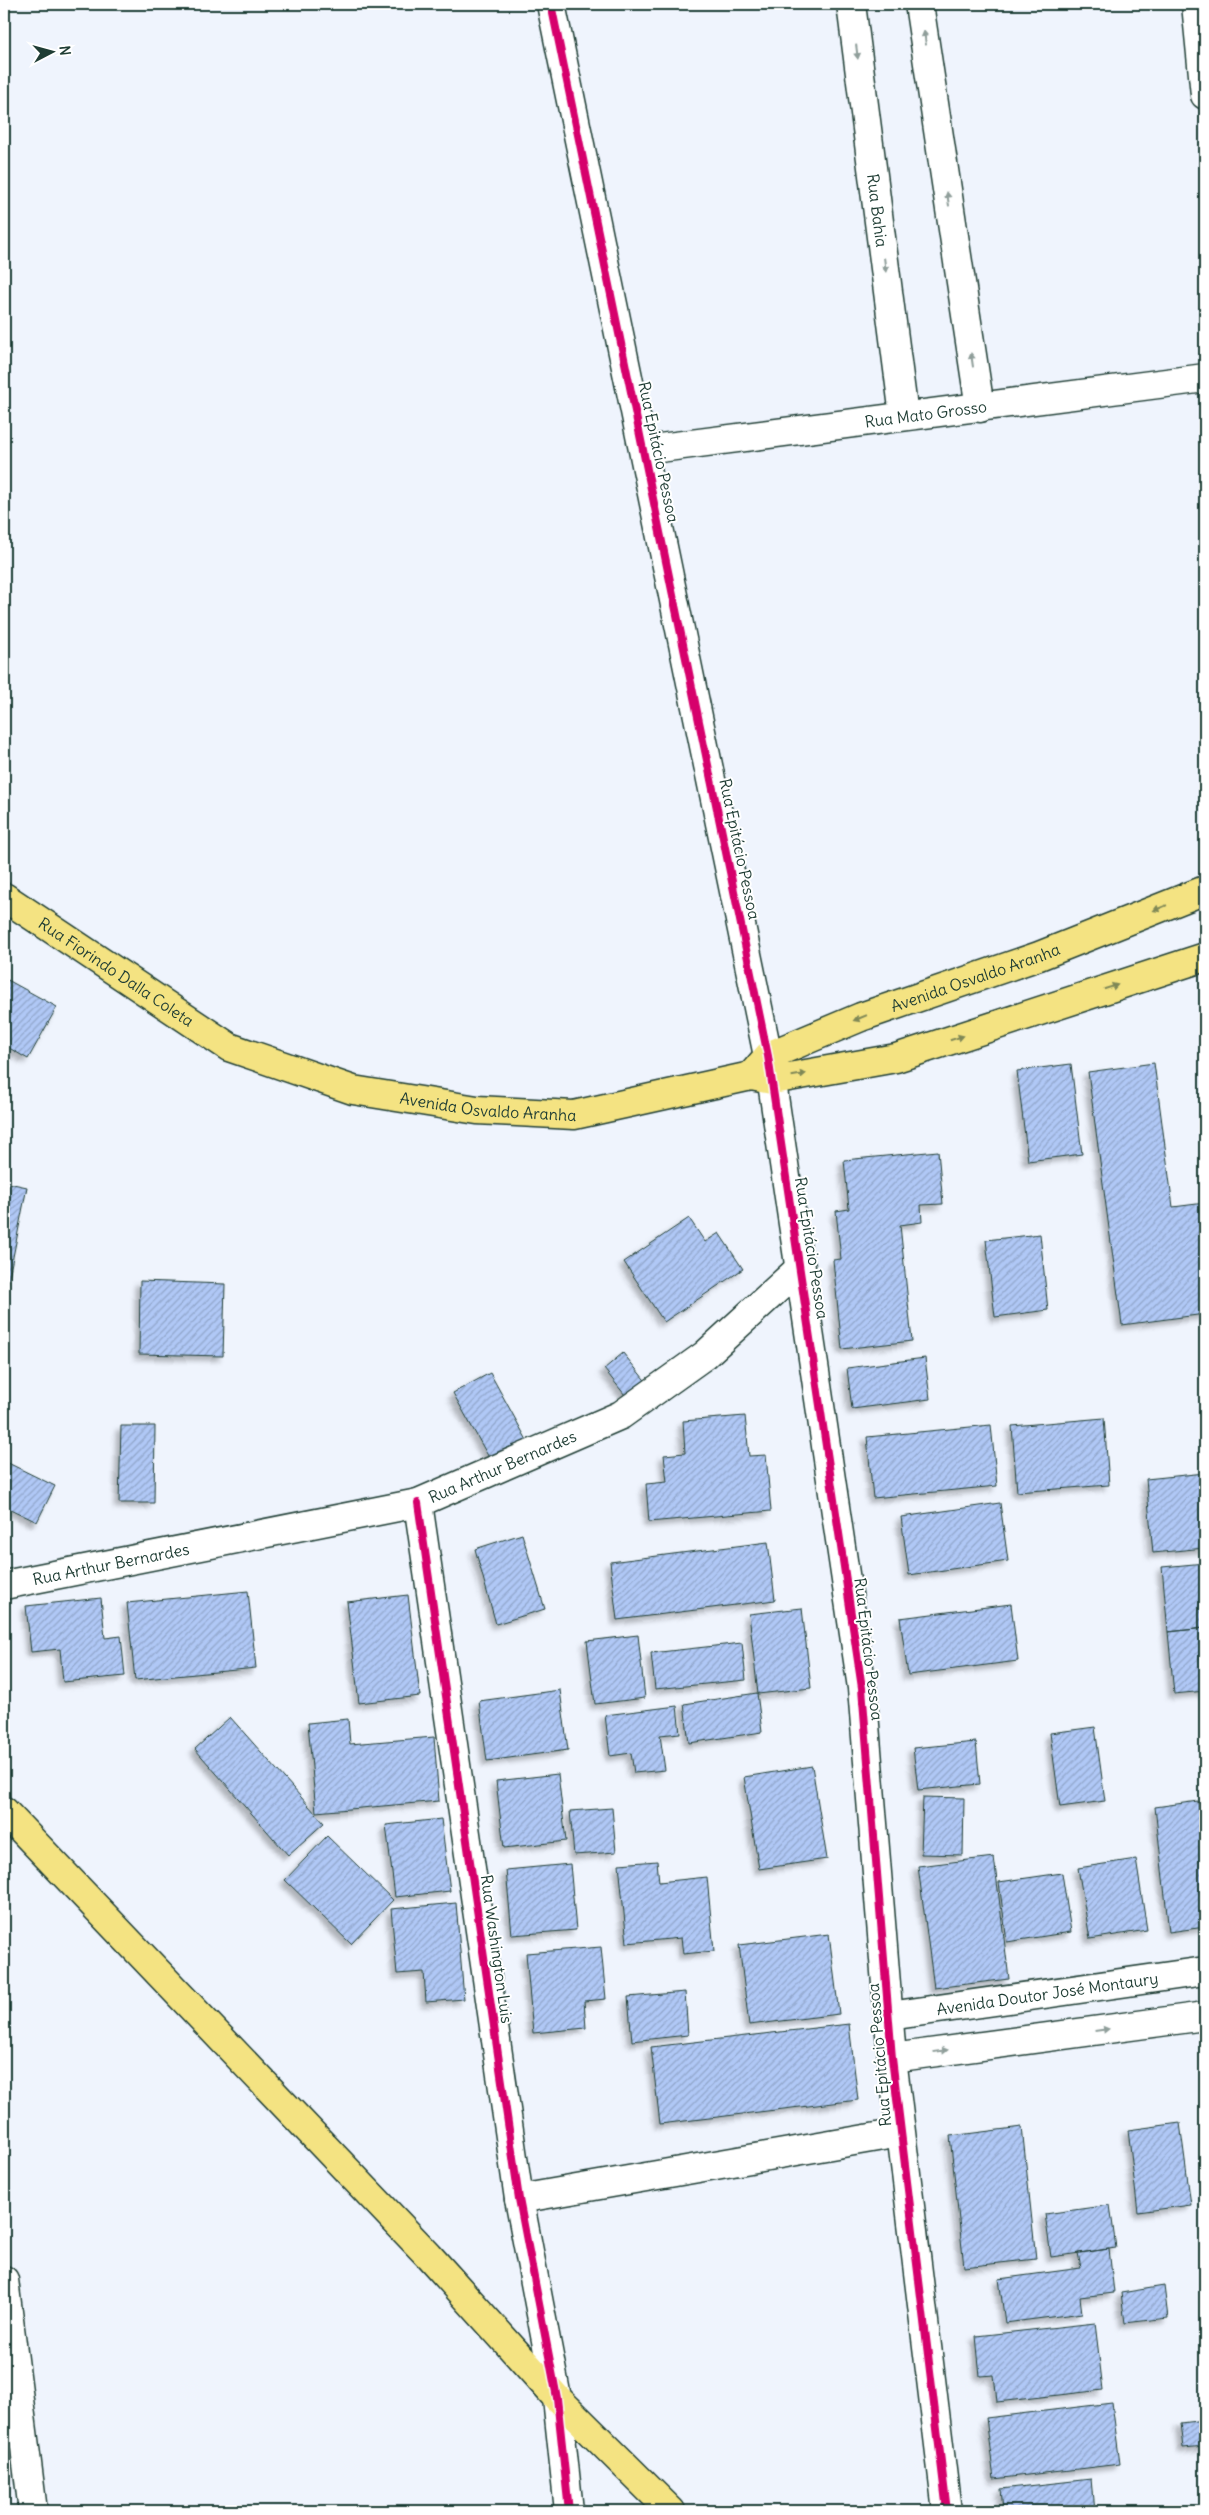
<svg xmlns="http://www.w3.org/2000/svg" width="1209" height="2515" viewBox="0 0 1209 2515" font-family="Delius,sans-serif">
<style>
.building{fill:url(#building-hatch);stroke:#1f3d34;filter:url(#shadow)}
.lines{fill:none;stroke-linecap:round;stroke-linejoin:round}
.minor-casing{stroke:#1f3d34;stroke-width:31}
.major-casing{stroke:#1f3d34;stroke-width:31}
.highway-casing{stroke:#1f3d34;stroke-width:31}
.minor{stroke:#fff;stroke-width:28}
.major{stroke:#f4e382;stroke-width:28}
.highway{stroke:#f4e382;stroke-width:28}
.cycleway-casing{stroke:#fff;stroke-width:11}
.cycleway{stroke:#d6006c;stroke-width:8}
.oneway{fill:#8f9e9a}
.oneway2{fill:#7f8857}
.labels{text-anchor:middle;stroke-width:4;stroke-linejoin:round;paint-order:stroke}
.street-label{font-size:16px;fill:#1f3d34;stroke:#fff}
</style>
<defs>
<pattern id="building-hatch" width="6" height="6" patternUnits="userSpaceOnUse" patternTransform="scale(1.25)"><rect width="6" height="6" fill="#b0c8f6"/><path d="M-1 1l2-2M0 6l6-6M5 7l2-2" fill="none" stroke="#8fa4c8"/></pattern>
<filter id="shadow"><feDropShadow dx="-4.5" dy="4.5" stdDeviation="2.5" flood-color="#0004"/></filter>
</defs>
<rect width="100%" height="100%" fill="#eff4fd"/>
<filter id="ink" filterUnits="userSpaceOnUse"><feTurbulence type="fractalNoise" baseFrequency=".02" numOctaves="2"/><feDisplacementMap in="SourceGraphic" scale="10" xChannelSelector="R" yChannelSelector="G"/><feConvolveMatrix kernelMatrix="1 2 1 2 8 2 1 2 1" color-interpolation-filters="sRGB"/></filter>
<g filter="url(#ink)">
<path class="building" d="M4,978L57,1007L28,1059L4,1045Z
M1154,1063L1173,1207L1205,1203V1314L1122,1325L1088,1072Z
M1071,1064L1082,1154L1028,1161L1017,1071Z
M938,1151L943,1204L921,1205L922,1222L900,1225L912,1341L842,1349L833,1260L841,1259L836,1211L849,1209L844,1160Z
M4,1182L27,1187L4,1302Z
M689,1218L705,1242L719,1233L743,1269L664,1322L624,1262Z
M1040,1234L1048,1310L995,1317L986,1240Z
M140,1281L225,1284L223,1356L139,1354Z
M623,1353L648,1384L629,1400L604,1369Z
M925,1358L930,1399L852,1409L847,1368Z
M490,1373L528,1442L492,1463L453,1393Z
M745,1416L749,1456L766,1455L771,1511L649,1522L646,1484L667,1482L664,1455L685,1453L683,1421Z
M1104,1418L1109,1485L1017,1492L1012,1426Z
M991,1425L997,1486L873,1498L867,1437Z
M121,1426H155L154,1503H119Z
M4,1461L55,1486L37,1522L4,1506Z
M1205,1473V1548L1153,1553L1146,1479Z
M1000,1503L1008,1561L909,1575L901,1517Z
M522,1534L545,1609L496,1624L475,1549Z
M768,1542L775,1600L617,1620L610,1562Z
M1205,1563V1628L1168,1632L1162,1567Z
M248,1591L256,1668L135,1680L127,1603Z
M408,1595L420,1696L359,1703L347,1602Z
M101,1598L105,1638L121,1636L125,1676L63,1682L60,1649L31,1652L26,1606Z
M1011,1604L1018,1661L908,1675L900,1618Z
M802,1608L811,1688L758,1694L749,1614Z
M1205,1628V1691L1174,1694L1168,1632Z
M638,1635L645,1698L595,1704L587,1641Z
M742,1643L746,1680L655,1689L651,1653Z
M560,1690L568,1750L487,1761L479,1701Z
M757,1693L762,1732L689,1743L684,1704Z
M677,1706L680,1733L660,1735L665,1770L634,1773L631,1753L610,1756L605,1715Z
M230,1717L324,1823L288,1855L195,1749Z
M348,1719L350,1744L434,1737L439,1801L316,1812L308,1723Z
M1095,1727L1105,1801L1060,1807L1050,1733Z
M976,1742L980,1784L918,1790L913,1748Z
M812,1766L827,1859L759,1869L744,1777Z
M558,1774L566,1841L504,1848L496,1781Z
M923,1797L964,1798L963,1855L921,1854Z
M1198,1801L1205,1864V1927L1169,1932L1155,1807Z
M612,1808L616,1852L574,1855L570,1811Z
M441,1819L450,1891L395,1897L386,1825Z
M327,1836L393,1900L351,1944L285,1880Z
M994,1857L1009,1979L934,1988L918,1866Z
M1136,1859L1147,1930L1090,1939L1078,1868Z
M657,1861L659,1882L707,1877L714,1951L683,1954L681,1938L627,1943L619,1864Z
M570,1864L576,1930L512,1935L506,1870Z
M1062,1873L1071,1932L1007,1942L999,1882Z
M456,1903L464,1999L426,2002L424,1972L397,1974L391,1909Z
M829,1934L839,2014L749,2025L739,1945Z
M601,1947L606,1999L584,2001L586,2028L533,2033L526,1953Z
M685,1992L688,2035L632,2041L628,1997Z
M849,2024L858,2100L660,2124L651,2047Z
M1180,2123L1191,2205L1138,2212L1128,2130Z
M1022,2127L1036,2259L964,2267L950,2136Z
M1110,2205L1116,2248L1051,2257L1045,2214Z
M1109,2249L1114,2293L1080,2297L1082,2313L1005,2323L999,2279L1081,2268L1078,2253Z
M1164,2286L1168,2318L1125,2323L1121,2293Z
M1095,2323L1103,2390L997,2402L994,2375L980,2376L976,2336Z
M1112,2403L1120,2464L994,2479L986,2418Z
M1205,2420V2446L1183,2448L1180,2423Z
M1091,2479L1094,2511H1003L1001,2489Z"/>
<g class="lines">
<defs>
<g id="minor">
<path d="M551,4L768,1056L862,1688L892,2058L947,2511"/>
<path id="s1" d="M851,4L904,416"/>
<path d="M919,4L980,408"/>
<path d="M1196,4L1205,95"/>
<path id="s2" d="M644,450L1205,378"/>
<path d="M418,1503L519,2199L557,2398L569,2511"/>
<path id="s3" d="M4,1585L418,1503L621,1415L705,1355L801,1267"/>
<path id="s4" d="M889,2016L1205,1971"/>
<path d="M892,2058L1205,2016"/>
<path d="M519,2199L900,2133"/>
<path d="M4,2280L33,2511"/>
</g>
<g id="major">
<path id="s5" d="M4,897L229,1047L353,1090L477,1110L574,1115L751,1076L772,1080L896,1058L1205,957"/>
<path id="s6" d="M751,1076L768,1056L861,1017L1039,956L1205,890"/>
</g>
<path id="highway" d="M4,1811L429,2256L557,2398L671,2511"/>
</defs>
<use href="#minor" class="minor-casing"/>
<use href="#major" class="major-casing"/>
<use href="#highway" class="highway-casing"/>
<use href="#minor" class="minor"/>
<use href="#major" class="major"/>
<use href="#highway" class="highway"/>
<defs>
<path id="cycleway" d="M551,4L768,1056L862,1688L892,2058L947,2511
M418,1503L519,2199L557,2398L569,2511"/>
</defs>
<use href="#cycleway" class="cycleway-casing"/>
<use href="#cycleway" class="cycleway"/>
</g>
<defs><path id="oneway-solid" d="M-6-.8H1V-3.2L6.5 0L1 3.2V.8H-6Z" transform="scale(1.25)"/></defs>
<g class="oneway">
<use href="#oneway-solid" transform="translate(925 38) rotate(-98)"/>
<use href="#oneway-solid" transform="translate(857 52) rotate(83)"/>
<use href="#oneway-solid" transform="translate(948 199) rotate(-98)"/>
<use href="#oneway-solid" transform="translate(885 265) rotate(83)"/>
<use href="#oneway-solid" transform="translate(972 360) rotate(-98)"/>
<use href="#oneway-solid" transform="translate(1102 2030) rotate(-8)"/>
<use href="#oneway-solid" transform="translate(941 2051) rotate(-8)"/>
</g>
<g class="oneway2">
<use href="#oneway-solid" transform="translate(1160 908) rotate(158)"/>
<use href="#oneway-solid" transform="translate(1111 987) rotate(-18)"/>
<use href="#oneway-solid" transform="translate(860 1018) rotate(158)"/>
<use href="#oneway-solid" transform="translate(957 1038) rotate(-18)"/>
<use href="#oneway-solid" transform="translate(799 1075) rotate(-10)"/>
</g>
</g>
<g class="labels">
<g class="street-label">
<text dy="6" stroke="none"><textPath href="#s1" startOffset="208">Rua Bahia</textPath></text>
<text dy="6" stroke="none"><textPath href="#s2" startOffset="284">Rua Mato Grosso</textPath></text>
<text transform="translate(659 452) rotate(78)" y="6">Rua Epitácio Pessoa</text>
<text transform="translate(740 849) rotate(78)" y="6">Rua Epitácio Pessoa</text>
<text dy="6" stroke="none"><textPath href="#s5" startOffset="135">Rua Fiorindo Dalla Coleta</textPath></text>
<text dy="6" stroke="none"><textPath href="#s6" startOffset="248">Avenida Osvaldo Aranha</textPath></text>
<text dy="6" stroke="none"><textPath href="#s5" startOffset="538">Avenida Osvaldo Aranha</textPath></text>
<text transform="translate(812 1248) rotate(81)" y="6">Rua Epitácio Pessoa</text>
<text dy="6" stroke="none"><textPath href="#s3" startOffset="514">Rua Arthur Bernardes</textPath></text>
<text dy="6" stroke="none"><textPath href="#s3" startOffset="109">Rua Arthur Bernardes</textPath></text>
<text transform="translate(869 1649) rotate(83)" y="6">Rua Epitácio Pessoa</text>
<text transform="translate(497 1949) rotate(82)" y="6">Rua Washington Luis</text>
<text dy="6" stroke="none"><textPath href="#s4" startOffset="160">Avenida Doutor José Montaury</textPath></text>
<text transform="translate(879 2055) rotate(-95)" y="6">Rua Epitácio Pessoa</text>
</g>
</g>
<rect width="1209" height="2515" fill="none" stroke="#fff" stroke-width="20"/>
<rect x="10" y="10" width="1189" height="2495" fill="none" stroke="#1f3d34" stroke-width="2" filter="url(#ink)"/>
<g transform="translate(52 52) rotate(84)" stroke="#ffffff" stroke-width="4" paint-order="stroke">
<path d="M0-4L9 19L0 12L-9 19Z" fill="#1f3d34"/>
<text y="-8" font-size="14" font-weight="bold" text-anchor="middle" fill="#1f3d34">N</text>
</g>
</svg>
